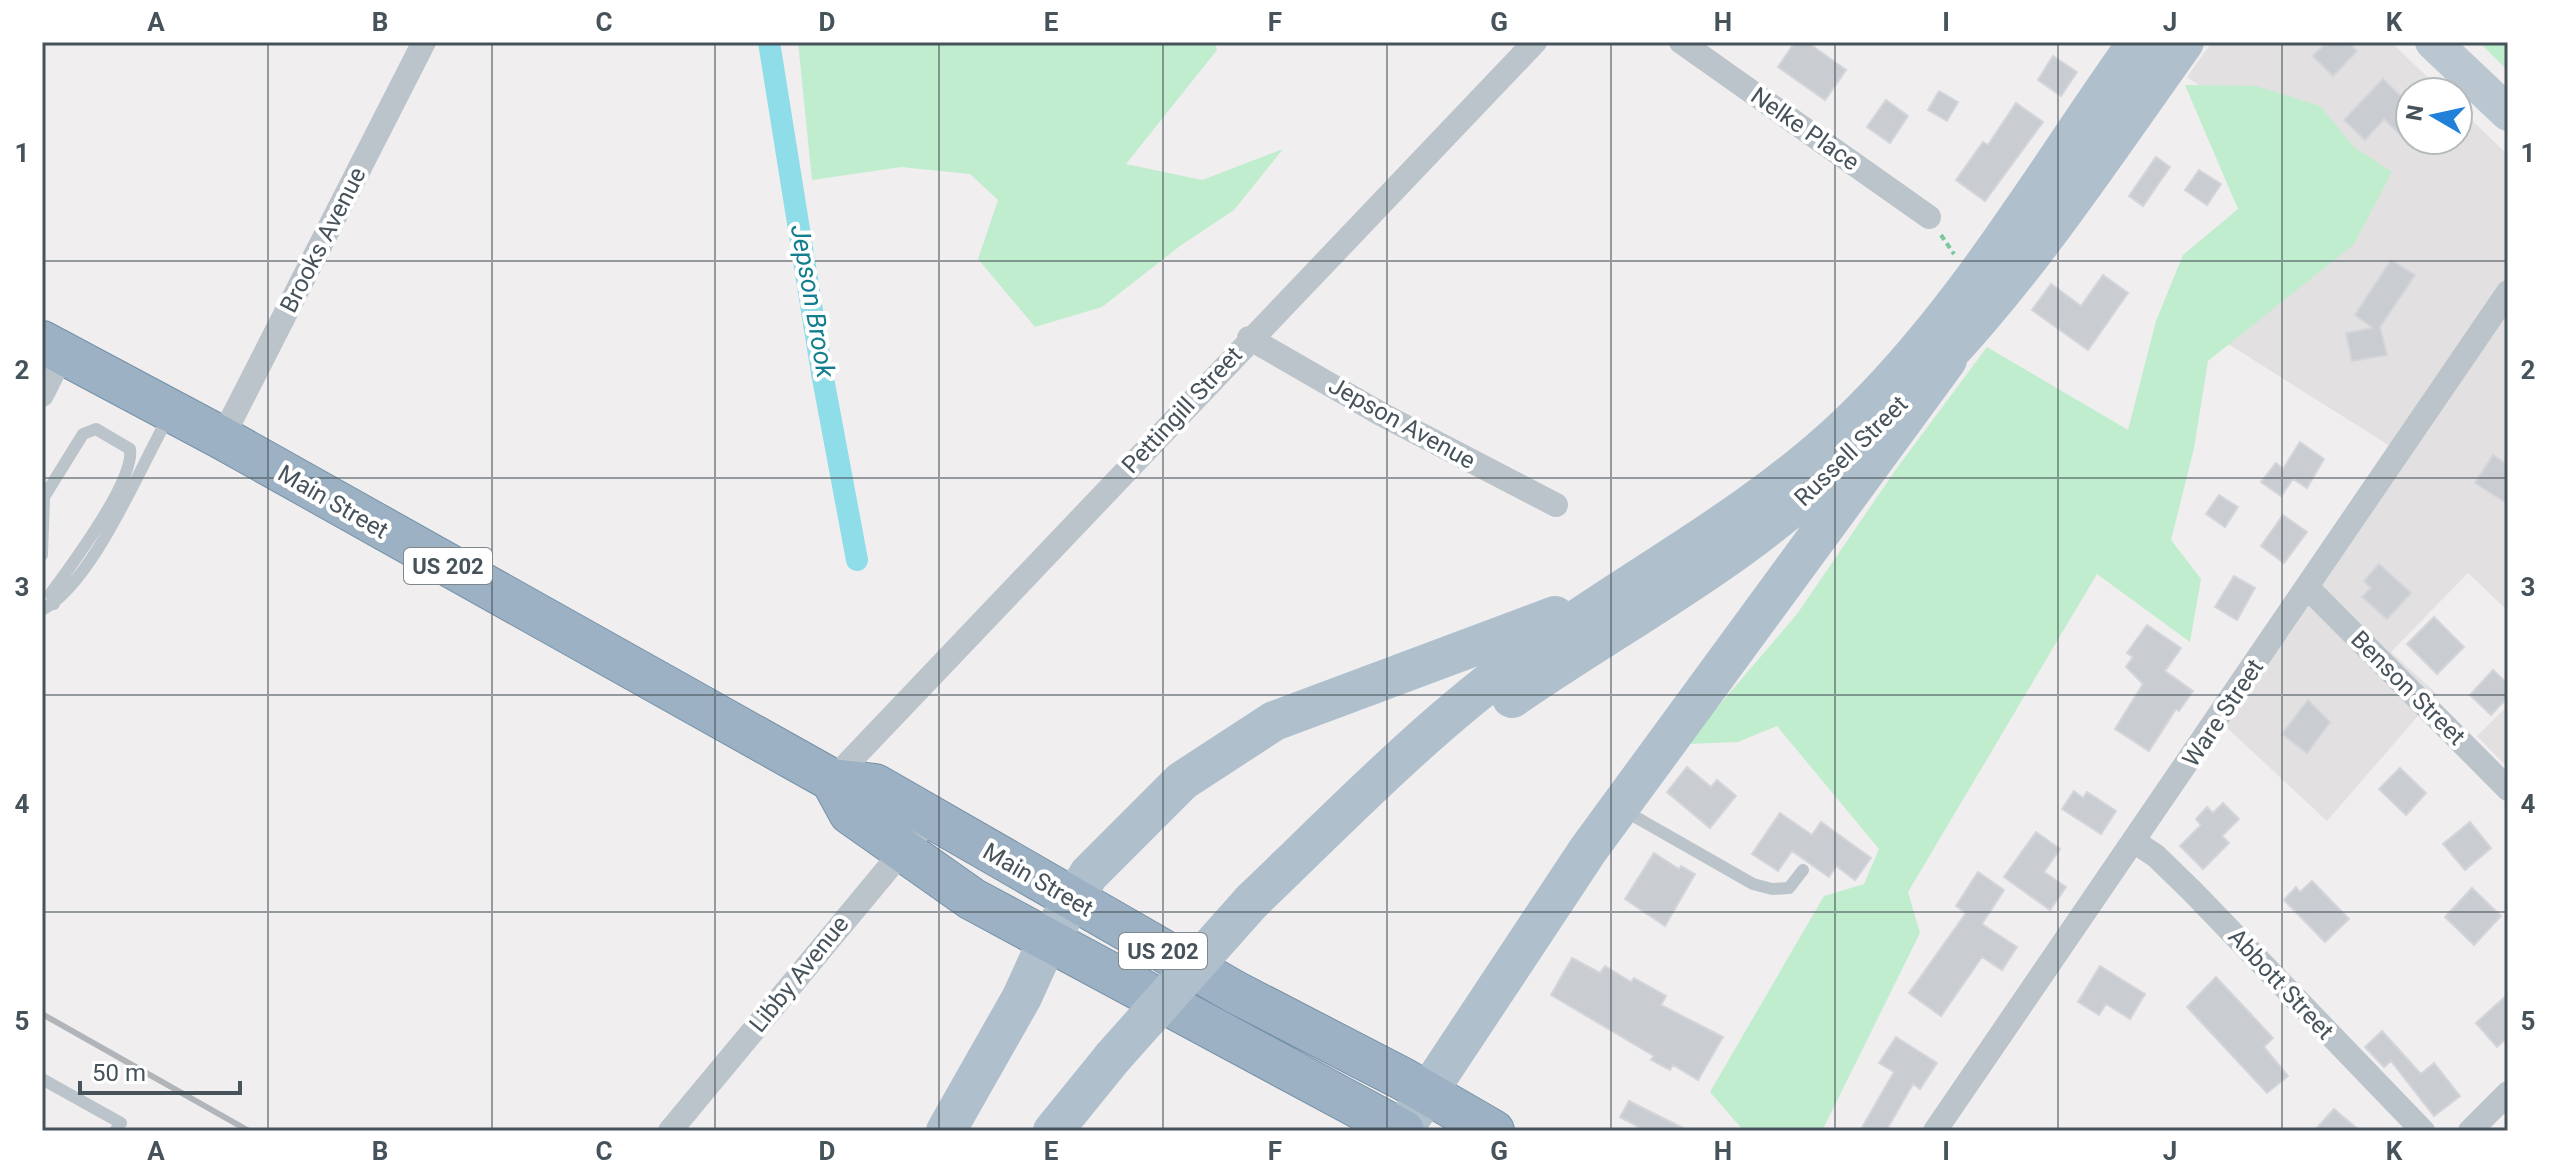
<svg xmlns="http://www.w3.org/2000/svg" width="2550" height="1173" viewBox="0 0 2550 1173" font-family="Roboto,sans-serif">
<style>
.education{fill:#e2e0e0}
.green{fill:#bfedcd}
.lines{fill:none;stroke-linecap:round;stroke-linejoin:round}
.canal{stroke:#8edde8;stroke-width:22}
.building{fill:#c9ccd1;stroke:#d3d5da;stroke-width:2}
.trunk-casing{stroke:#7490a7;stroke-width:44}
.path{stroke:#78c99a;stroke-width:4;stroke-dasharray:6 4;stroke-linecap:butt}
.service{stroke:#bbc4cb;stroke-width:12}
.minor{stroke:#bbc4cb;stroke-width:24}
.secondary{stroke:#bbc7d0;stroke-width:36}
.primary{stroke:#afc0cc;stroke-width:40}
.trunk{stroke:#9cb2c4;stroke-width:42}
.rail{stroke:#b1b4b9;stroke-width:6}
.primary-bridge{stroke:#afc0cc;stroke-width:40}
.grid{fill:none;stroke:#47535b;stroke-width:2;stroke-opacity:0.55}
.labels{text-anchor:middle;stroke-width:8;stroke-linejoin:round;paint-order:stroke}
.shield{fill:#fff;stroke:#7e878c;stroke-width:2}
.shield-label{font-size:22px;font-weight:bold;fill:#47535b}
.street-label{font-size:24px;fill:#47535b;stroke:#fff}
.water-label{font-size:26px;font-style:italic;fill:#137e8d;stroke:#fff}
.neatline{fill:none;stroke:#47535b;stroke-width:3}
.grid-label{font-size:26px;text-anchor:middle;font-weight:bold;fill:#47535b}
</style>
<rect width="100%" height="100%" fill="#f1eeef"/>
<path class="education" d="M2212,42H2391L2443,92H2410V140H2458V107L2508,155V611L2468,573L2391,652L2437,694L2327,821L2225,726L2409,458L2222,340L2332,179L2187,77Z
M2508,705V768L2477,736Z"/>
<path class="green" d="M798,42H1215L1217,50L1126,164L1202,180L1283,149L1234,210L1180,246L1102,307L1035,327L978,259L998,200L970,174L901,167L812,180Z
M2479,42H2508V71Z
M2185,85L2256,86L2320,106L2355,148L2392,172L2354,244L2208,361L2194,448L2171,540L2201,579L2190,642L2097,574L1908,892L1920,933L1822,1131H1744L1710,1092L1824,896L1864,884L1879,849L1777,726L1738,742L1686,744L1797,614L1897,468L1987,347L2128,430L2156,321L2183,255L2238,209Z"/>
<g class="lines">
<path class="canal" d="M769,42L822,373L857,560"/>
</g>
<path class="building" d="M1795,42H1807L1846,70L1825,100L1778,67Z
M2327,42H2348L2357,51L2333,76L2313,56Z
M2053,56L2077,72L2061,96L2038,80Z
M2383,79L2410,105V144L2384,119L2365,140L2344,120Z
M1939,91L1958,102L1947,121L1928,110Z
M1886,100L1908,116L1890,143L1867,127Z
M2016,103L2043,122L1985,201L1956,180L1983,142L1988,145Z
M2156,157L2170,167L2143,206L2129,196Z
M2199,170L2221,184L2207,205L2185,190Z
M2391,260L2415,275L2380,327L2387,355L2352,361L2346,333L2373,328L2355,315Z
M2103,275L2128,293L2088,350L2032,310L2051,284L2081,306Z
M2300,442L2324,459L2307,488L2293,479L2281,496L2261,482L2276,463L2283,469Z
M2493,455L2508,465V504L2475,483Z
M2219,495L2238,507L2225,527L2206,514Z
M2283,515L2307,532L2284,563L2261,546Z
M2379,564L2411,593L2387,619L2362,597L2371,588L2364,581Z
M2234,576L2255,588L2237,620L2215,607Z
M2434,617L2464,647L2437,674L2407,644Z
M2147,625L2181,648L2165,671L2193,691L2179,711L2176,709L2149,751L2115,729L2143,684L2126,667L2133,657L2127,653Z
M2493,670L2508,684V697L2491,715L2470,695Z
M2308,700L2330,722L2307,753L2282,734Z
M1687,767L1711,787L1717,780L1736,796L1710,828L1667,792Z
M2400,768L2426,793L2406,815L2379,789Z
M2074,791L2083,798L2087,792L2116,811L2101,834L2062,809Z
M2223,803L2239,819L2222,836L2229,843L2203,869L2180,846L2201,825L2196,819L2207,807L2213,813Z
M1780,813L1812,835L1821,822L1871,858L1855,880L1836,866L1829,877L1792,851L1778,871L1752,854Z
M2470,822L2491,848L2465,870L2443,844Z
M2036,832L2060,849L2044,872L2066,887L2050,910L2004,877Z
M1654,853L1679,869L1681,866L1695,874L1665,926L1625,899Z
M1978,872L2004,890L1982,924L2017,947L2002,970L1982,957L1941,1016L1909,993L1966,913L1956,906Z
M2312,881L2349,919L2325,942L2284,900L2296,887L2300,892Z
M2472,888L2501,916L2474,945L2445,917Z
M1572,958L1600,973L1605,966L1631,982L1634,978L1666,996L1661,1005L1723,1037L1698,1080L1673,1065L1670,1070L1651,1060L1654,1056L1551,995Z
M2100,966L2145,994L2130,1019L2106,1004L2099,1015L2078,1002Z
M2216,977L2273,1038L2264,1047L2288,1076L2267,1093L2187,1007Z
M2508,994V1037L2497,1047L2476,1023Z
M2382,1031L2421,1074L2434,1063L2460,1096L2434,1116L2391,1061L2384,1067L2365,1047Z
M1896,1037L1937,1063L1920,1089L1913,1084L1886,1131H1860L1894,1072L1879,1063Z
M1629,1101L1689,1131H1646L1620,1117Z
M2334,1109L2360,1131H2314Z"/>
<g class="lines">
<defs>
<path id="trunk" d="M42,342L222,438L832,780L875,785L1235,992L1403,1079L1493,1131
M832,780L850,813L972,899L1403,1131"/>
</defs>
<use href="#trunk" class="trunk-casing"/>
<path class="path" d="M1941,235L1954,254"/>
<path class="service" d="M42,555L44,497L83,434L96,429L130,449C135,480 71,566 51,593L54,604
M42,610C93,583 139,469 168,418
M1625,811L1753,884L1772,889L1789,888L1803,870
M42,1079L121,1123L115,1131"/>
<path class="minor" d="M1681,42L1929,217
M1249,338L1381,414L1556,505
M42,395L63,353
M222,438L424,42
M2307,587L2508,789
M832,780L1535,42
M2135,842L2156,856L2193,892L2423,1131
M670,1131L930,818
M1935,1131L2508,292
M2470,1131L2508,1093"/>
<path class="secondary" d="M2433,42L2508,113"/>
<path class="primary" d="M1924,379C2024,277 2101,158 2184,42
M1512,698C1629,617 1758,552 1857,447
M1252,901C1341,816 1427,726 1527,654C1633,577 1751,517 1847,426C1964,315 2045,172 2138,42
M946,1131L1022,997L1047,942L1089,874L1182,781L1274,721L1555,616
M1053,1131L1113,1057
M1402,1131L1588,850L1947,360"/>
<use href="#trunk" class="trunk"/>
<path class="rail" d="M42,1014L249,1131"/>
<path class="primary-bridge" d="M1113,1057L1252,901"/>
</g>
<path class="grid" d="M268,42V1131M492,42V1131M715,42V1131M939,42V1131M1163,42V1131M1387,42V1131M1611,42V1131M1835,42V1131M2058,42V1131M2282,42V1131M42,261H2508M42,478H2508M42,695H2508M42,912H2508"/>
<g class="labels">
<g class="shield">
<rect x="404" y="548" width="88" height="36" rx="6"/>
<rect x="1119" y="933" width="88" height="36" rx="6"/>
</g>
<g class="shield-label">
<text x="448" y="574">US 202</text>
<text x="1163" y="959">US 202</text>
</g>
<g class="street-label">
<text transform="translate(1805 129) rotate(35)" y="8">Nelke Place</text>
<text transform="translate(323 240) rotate(-63)" y="8">Brooks Avenue</text>
<text transform="translate(1182 410) rotate(-47)" y="8">Pettingill Street</text>
<text transform="translate(1402 423) rotate(29)" y="8">Jepson Avenue</text>
<text transform="translate(1851 451) rotate(-44)" y="8">Russell Street</text>
<text transform="translate(333 502) rotate(30)" y="8">Main Street</text>
<text transform="translate(2408 688) rotate(45)" y="8">Benson Street</text>
<text transform="translate(2223 713) rotate(-56)" y="8">Ware Street</text>
<text transform="translate(1038 880) rotate(30)" y="8">Main Street</text>
<text transform="translate(799 974) rotate(-51)" y="8">Libby Avenue</text>
<text transform="translate(2281 984) rotate(47)" y="8">Abbott Street</text>
</g>
<g class="water-label">
<text transform="translate(813 301) rotate(80)" y="9">Jepson Brook</text>
</g>
</g>
<rect width="2550" height="1173" fill="none" stroke="#ffffff" stroke-width="88"/>
<g transform="translate(2434 116) rotate(279)"><circle r="38" fill="#ffffff" stroke="#b5babd" stroke-width="2"/>
<path d="M0-6L14 30L0 20L-14 30Z" fill="#2181d8"/>
<text y="-12" font-size="22" font-weight="bold" text-anchor="middle" fill="#47535b">N</text>
</g>
<path d="M80 1081v12h160v-12" fill="none" stroke="#47535b" stroke-width="4"/>
<text x="92" y="1081" font-size="24" fill="#47535b" stroke="#ffffff" stroke-width="6" paint-order="stroke">50 m</text>
<rect x="44" y="44" width="2462" height="1085" class="neatline"/>
<g class="grid-label">
<text x="156" y="31">A</text>
<text x="380" y="31">B</text>
<text x="604" y="31">C</text>
<text x="827" y="31">D</text>
<text x="1051" y="31">E</text>
<text x="1275" y="31">F</text>
<text x="1499" y="31">G</text>
<text x="1723" y="31">H</text>
<text x="1946" y="31">I</text>
<text x="2170" y="31">J</text>
<text x="2394" y="31">K</text>
<text x="22" y="162">1</text>
<text x="2528" y="162">1</text>
<text x="22" y="379">2</text>
<text x="2528" y="379">2</text>
<text x="22" y="596">3</text>
<text x="2528" y="596">3</text>
<text x="22" y="813">4</text>
<text x="2528" y="813">4</text>
<text x="22" y="1030">5</text>
<text x="2528" y="1030">5</text>
<text x="156" y="1160">A</text>
<text x="380" y="1160">B</text>
<text x="604" y="1160">C</text>
<text x="827" y="1160">D</text>
<text x="1051" y="1160">E</text>
<text x="1275" y="1160">F</text>
<text x="1499" y="1160">G</text>
<text x="1723" y="1160">H</text>
<text x="1946" y="1160">I</text>
<text x="2170" y="1160">J</text>
<text x="2394" y="1160">K</text>
</g>
</svg>
